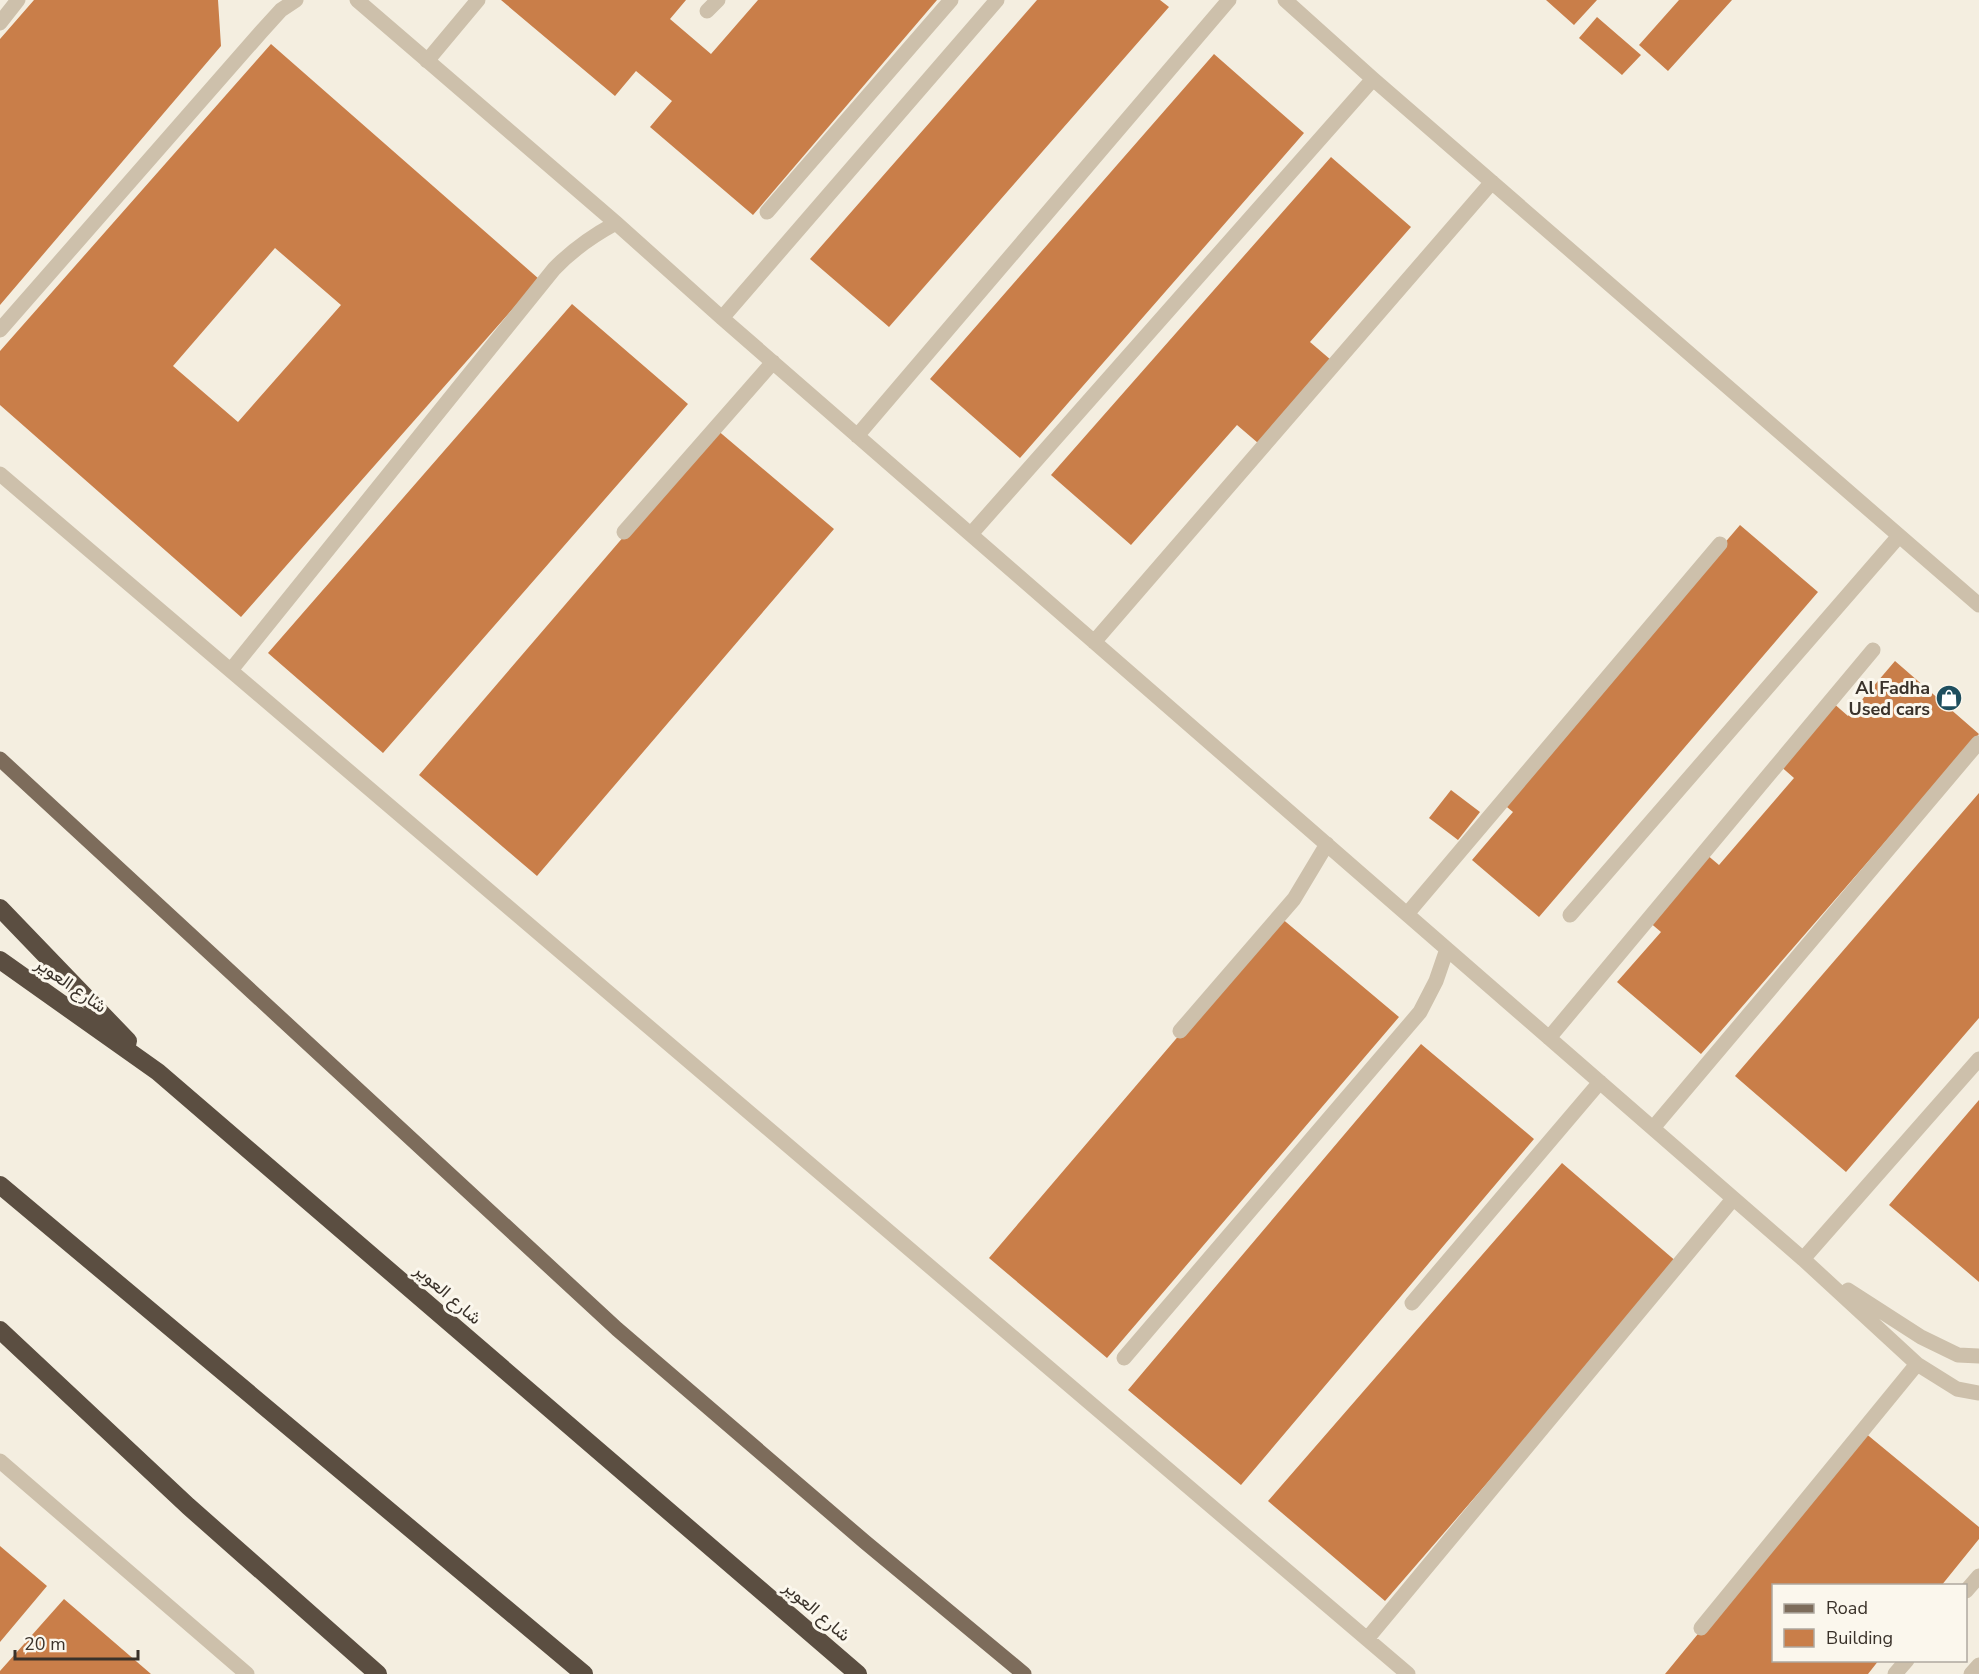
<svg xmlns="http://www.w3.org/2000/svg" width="1979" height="1674" viewBox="0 0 1979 1674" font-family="'Nunito Sans',Vazirmatn,sans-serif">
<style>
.building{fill:#c97e49;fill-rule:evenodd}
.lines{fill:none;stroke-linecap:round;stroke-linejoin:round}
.lane{stroke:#cdc0ab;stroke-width:15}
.street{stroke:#cdc0ab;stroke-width:15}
.primary{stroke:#7d6c5b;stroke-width:15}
.highway{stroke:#5b4e41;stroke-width:18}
.labels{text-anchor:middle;stroke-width:6;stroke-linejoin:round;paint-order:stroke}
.poi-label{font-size:18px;font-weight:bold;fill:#3a322a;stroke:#fbf7ed;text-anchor:end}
.street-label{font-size:18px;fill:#3a322a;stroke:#fbf7ed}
</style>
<rect width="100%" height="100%" fill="#f4eee0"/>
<path class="building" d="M34,0H218L221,46L0,305V39Z
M501,0H686L670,19L711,54L758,0H937L753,215L650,127L672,101L636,71L615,96Z
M1037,0H1160L1169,7L889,327L810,259Z
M1546,0H1597L1574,25Z
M1679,0H1732L1668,71L1639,45Z
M1597,17L1641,55L1622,75L1579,38Z
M271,44L539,279L241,617L0,405V351ZM275,248L341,305L238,422L173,366Z
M1214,54L1304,133L1020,458L930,379Z
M1331,157L1411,227L1310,342L1331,360L1258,443L1237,425L1131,545L1051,475Z
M572,304L688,404L383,753L268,653Z
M716,429L834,529L537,876L419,775Z
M1740,525L1818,592L1539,917L1472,860L1513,812L1502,803Z
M1895,661L1979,734L1701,1054L1617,982L1661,932L1648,921L1706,854L1719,865L1794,778L1778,764L1832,702L1848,716Z
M1451,790L1480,812L1458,840L1429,818Z
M1979,793V1018L1846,1172L1735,1076Z
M1280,917L1399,1017L1107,1358L989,1258Z
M1421,1044L1534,1139L1241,1485L1128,1390Z
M1979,1100V1282L1889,1205Z
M1562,1163L1678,1263L1385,1601L1268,1501Z
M1864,1432L1979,1527V1539L1941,1586H1774V1660H1879L1868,1674H1665Z
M0,1546L47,1586L0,1642Z
M64,1599L151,1674H0V1671Z"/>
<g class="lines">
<path class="lane" d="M357,0L616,223L722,318L1803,1259L1917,1364L1957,1389L1979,1393
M1285,0L1373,79L1979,605
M707,11L718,0
M0,23L18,0
M427,61L478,0
M767,212L951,0
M722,318L997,0
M0,330L261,32L281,10L296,0
M857,436L1229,0
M0,474L1408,1674
M624,532L773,362
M971,534L1373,79
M1094,642L1492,182
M231,670L554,269C573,249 592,236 616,223
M1407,914L1720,544
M1570,915L1899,536
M1180,1031L1294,899L1327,844
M1549,1038L1873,650
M1653,1128L1978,743
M1803,1259L1979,1059
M1848,1290L1921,1337L1958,1355L1979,1356
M1412,1303L1600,1082
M1124,1358L1420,1012L1436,981L1447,949
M1966,1591L1979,1576
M1701,1628L1917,1364
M1367,1639L1733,1199
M1895,1674L1907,1660
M1971,1674L1979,1665"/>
<path class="street" d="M0,1461L247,1674"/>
<path class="primary" d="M0,759L617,1329L865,1542L1024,1674"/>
<path class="highway" d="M0,908L128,1041
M0,960L158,1072L858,1674
M0,1185L584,1674
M0,1330L188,1506L378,1674"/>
</g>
<defs>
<symbol id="shop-disc" viewBox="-11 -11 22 22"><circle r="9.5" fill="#1e4e5e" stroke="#fbf7ed"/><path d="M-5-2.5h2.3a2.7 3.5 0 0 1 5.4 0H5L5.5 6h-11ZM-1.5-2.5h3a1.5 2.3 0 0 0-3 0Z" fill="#fff"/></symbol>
</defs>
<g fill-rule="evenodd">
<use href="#shop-disc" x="1934" y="683" width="30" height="30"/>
</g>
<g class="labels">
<g class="poi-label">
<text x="1930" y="694">Al Fadha<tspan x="1930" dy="21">Used cars</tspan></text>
</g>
<g class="street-label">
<text transform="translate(71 985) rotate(35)" y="6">شارع العوير</text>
<text transform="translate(448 1294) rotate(41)" y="6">شارع العوير</text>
<text transform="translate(817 1611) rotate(41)" y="6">شارع العوير</text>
</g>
</g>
<rect x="1772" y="1584" width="195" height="78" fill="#fbf7ed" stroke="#aea89f" stroke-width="1.5"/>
<rect x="1784" y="1604" width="30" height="9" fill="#7d6c5b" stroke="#aea89f" stroke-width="1.5"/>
<text x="1826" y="1614" font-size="18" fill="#3a322a">Road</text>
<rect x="1784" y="1629" width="30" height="18" fill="#c97e49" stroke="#aea89f" stroke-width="1.5"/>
<text x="1826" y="1644" font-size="18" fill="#3a322a">Building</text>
<path d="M15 1650v9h123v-9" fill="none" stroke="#3a322a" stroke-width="3"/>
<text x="24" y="1650" font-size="18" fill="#3a322a" stroke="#fbf7ed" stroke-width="4.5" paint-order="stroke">20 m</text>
</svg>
